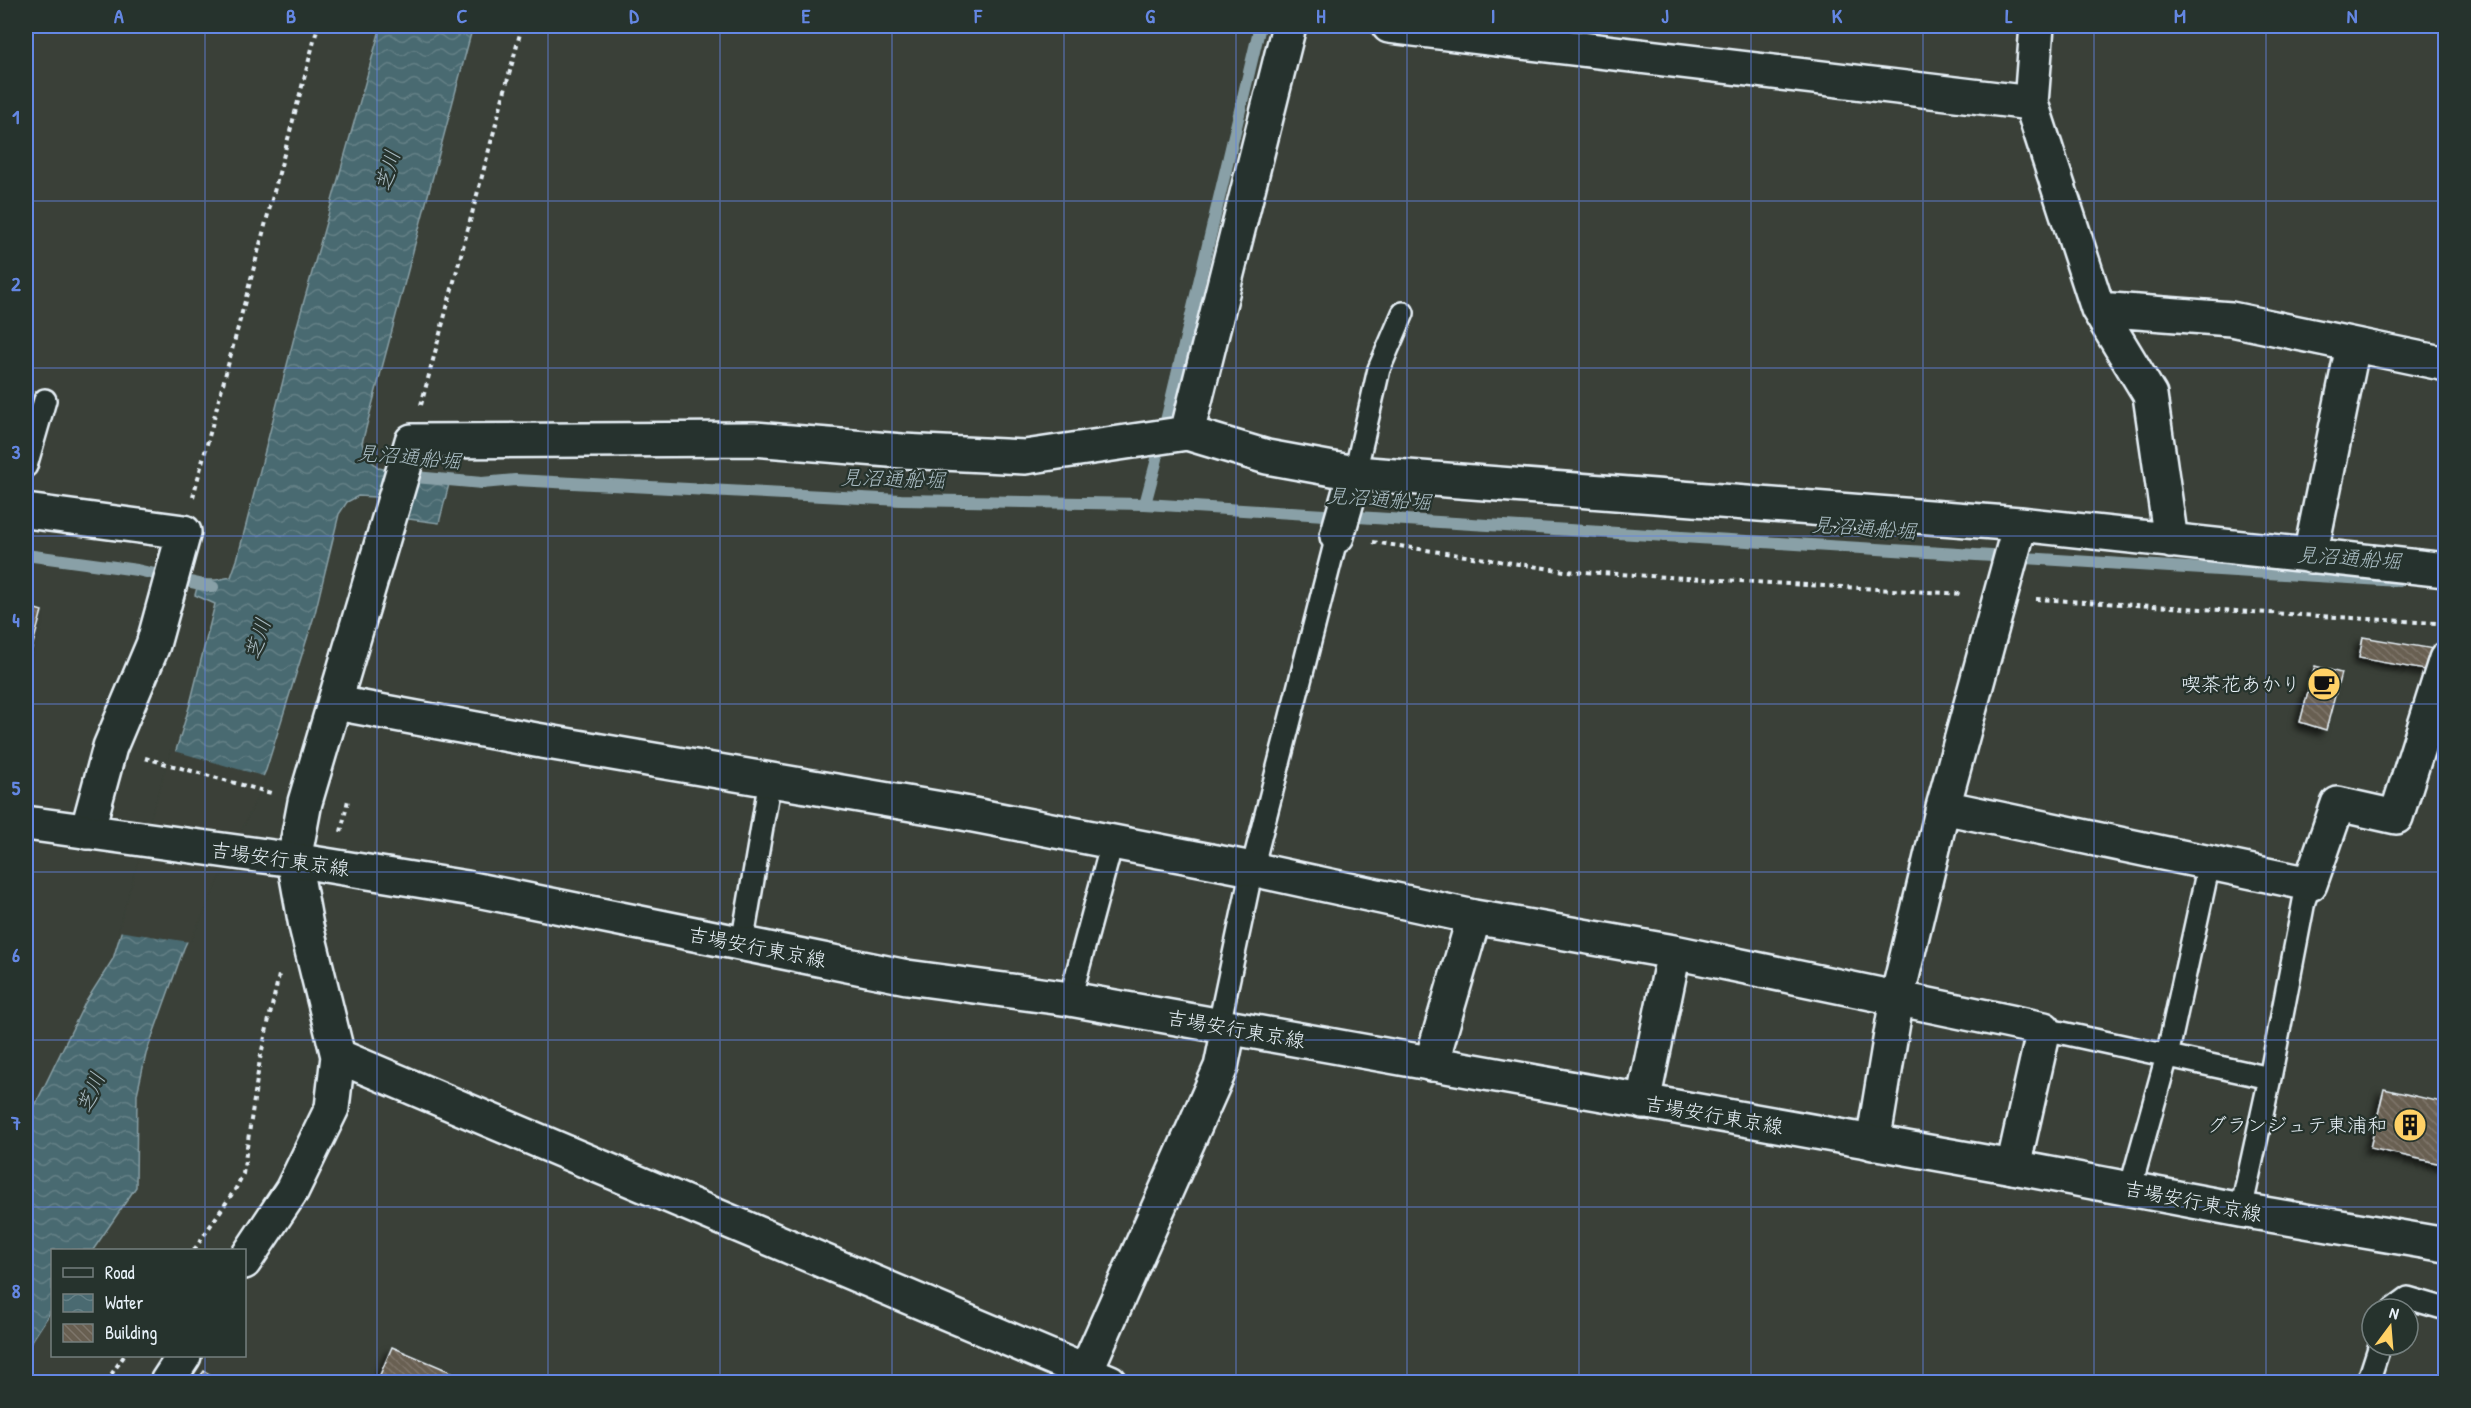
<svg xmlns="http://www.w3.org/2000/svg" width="2471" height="1408" viewBox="0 0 2471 1408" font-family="'Patrick Hand','Klee One',sans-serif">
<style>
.water{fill:url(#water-waves);stroke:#89a0a7;stroke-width:1.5}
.pier{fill:#3a4038}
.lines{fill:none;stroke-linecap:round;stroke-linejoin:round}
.stream{stroke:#89a0a7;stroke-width:12}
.building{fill:url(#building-back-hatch);stroke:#e8f1f8;stroke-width:1.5;filter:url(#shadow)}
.service-casing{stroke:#e8f1f8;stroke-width:26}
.minor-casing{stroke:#e8f1f8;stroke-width:38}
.tertiary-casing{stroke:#e8f1f8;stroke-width:38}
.secondary-casing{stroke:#e8f1f8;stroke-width:38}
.path{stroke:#e8f1f8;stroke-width:4;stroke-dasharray:4.5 4.5;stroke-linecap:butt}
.service{stroke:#26332d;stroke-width:21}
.minor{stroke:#26332d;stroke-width:33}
.tertiary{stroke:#26332d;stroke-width:33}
.secondary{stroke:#26332d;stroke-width:33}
.grid{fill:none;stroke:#6487e3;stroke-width:1.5;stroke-opacity:0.55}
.labels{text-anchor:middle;stroke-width:4.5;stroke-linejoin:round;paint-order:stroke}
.poi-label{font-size:20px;fill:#e8f1f8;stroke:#26332d;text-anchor:end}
.street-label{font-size:20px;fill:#e8f1f8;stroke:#26332d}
.water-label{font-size:21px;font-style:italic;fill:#a9bbc2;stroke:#26332d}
.neatline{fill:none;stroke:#6487e3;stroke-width:2}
.grid-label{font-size:20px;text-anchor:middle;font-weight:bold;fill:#6487e3}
</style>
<defs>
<pattern id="water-waves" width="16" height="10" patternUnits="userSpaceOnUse" patternTransform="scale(1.5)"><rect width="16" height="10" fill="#4a6a71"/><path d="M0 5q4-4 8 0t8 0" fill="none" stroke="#648086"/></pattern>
<pattern id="building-back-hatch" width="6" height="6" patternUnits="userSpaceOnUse" patternTransform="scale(1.5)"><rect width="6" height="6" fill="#685f51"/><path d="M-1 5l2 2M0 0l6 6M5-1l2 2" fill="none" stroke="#7e766b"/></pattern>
<filter id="shadow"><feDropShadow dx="-5.5" dy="5.5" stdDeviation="3" flood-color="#0009"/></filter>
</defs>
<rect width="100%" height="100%" fill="#3a4038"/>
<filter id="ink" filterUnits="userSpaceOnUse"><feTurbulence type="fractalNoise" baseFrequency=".0167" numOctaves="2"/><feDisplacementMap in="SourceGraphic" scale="12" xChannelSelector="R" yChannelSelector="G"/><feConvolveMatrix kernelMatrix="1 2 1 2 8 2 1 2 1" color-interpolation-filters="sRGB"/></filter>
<g filter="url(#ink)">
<path class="water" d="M381,26H473L362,443L366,456L379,468L449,484L439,523L409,519L385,500L375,497L358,496L347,502L339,514L315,613L266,770L184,948L146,1054L137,1094L136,1187L93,1250H52V1310L26,1350V1124L85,1003L113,959L190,704L215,604L195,595L199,580H216L231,577L237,560L297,326Z"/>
<path class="pier" d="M171,750L266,777L190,942L118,931Z"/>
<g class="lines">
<path class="stream" d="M1166,421L1260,26
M404,476L482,483L515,480L901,500L1145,504L2399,581
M1145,504L1157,459
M26,555L137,570L213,587"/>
</g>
<path class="building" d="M26,606L42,611L26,669Z
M2363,637L2434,649L2430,671L2359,658Z
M2315,666L2341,673L2326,730L2300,722Z
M2384,1089L2446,1103V1165L2370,1148Z
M392,1347L475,1382H377Z
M204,1371L221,1381L220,1382H196Z"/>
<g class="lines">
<defs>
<path id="service" d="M26,466L45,400
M1355,473L1379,369L1403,313
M742,944L770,780
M1070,999L1112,843
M1219,1025L1252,869L1337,536
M2044,1029L2270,1078
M2130,1189L2167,1056L2209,864
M2241,1210L2270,1078L2304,901L2310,884
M2393,1309L2408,1298L2446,1309
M2368,1382L2380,1345"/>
<path id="minor" d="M1389,26L2031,103
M2037,26L2031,103L2098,309L2150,395L2171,541
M2098,309L2231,319L2446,364
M1187,433L1289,26
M26,511L184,532L153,645L110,747L87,832
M1337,536L1355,473
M2310,556L2353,346
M336,703L536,740L953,811L1252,869L1474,917L1674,952L2044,1029L2013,1167
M1943,807L2310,884L2338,804L2396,817L2446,659
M338,1056L1110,1382
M1431,1064L1474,917
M1643,1102L1674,952
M1873,1143L1897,998L1943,807L2020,524
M244,1262L292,1190L332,1108L338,1056L306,926L294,860L305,802L412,441L754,439L902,451L1025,457L1187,433L1267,457L1355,473L2020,524L2446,570
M167,1382L184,1356"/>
<path id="tertiary" d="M1081,1382L1221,1067L1229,1028"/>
<path id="secondary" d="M26,823L294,860L467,888L907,977L1070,999L2013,1167L2241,1210L2446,1245"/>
</defs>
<use href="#service" class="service-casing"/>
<use href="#minor" class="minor-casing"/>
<use href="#tertiary" class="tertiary-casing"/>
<use href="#secondary" class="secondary-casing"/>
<path class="path" d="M421,405L522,26
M193,497L318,26
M1373,542L1565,571L1963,594
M2036,599L2436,623
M145,758L271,793
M341,832L348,800
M194,1250L236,1188L243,1174L260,1059L279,975
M106,1382L124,1356"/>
<use href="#service" class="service"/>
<use href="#minor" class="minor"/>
<use href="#tertiary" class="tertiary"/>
<use href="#secondary" class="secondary"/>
</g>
</g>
<path class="grid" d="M205,26V1250M377,26V1382M548,26V1382M720,26V1382M892,26V1382M1064,26V1382M1236,26V1382M1407,26V1382M1579,26V1382M1751,26V1382M1923,26V1382M2094,26V1382M2266,26V1382M26,201H2446M26,368H2446M26,536H2446M26,704H2446M26,872H2446M26,1040H2446M26,1207H2446M205,1356V1382"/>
<defs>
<symbol id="cafe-disc" viewBox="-11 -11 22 22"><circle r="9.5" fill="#ffd166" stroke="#26332d"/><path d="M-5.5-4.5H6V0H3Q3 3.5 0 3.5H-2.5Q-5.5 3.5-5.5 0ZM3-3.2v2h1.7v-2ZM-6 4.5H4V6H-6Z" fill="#111"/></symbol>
<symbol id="building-disc" viewBox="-11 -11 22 22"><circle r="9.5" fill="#ffd166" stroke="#26332d"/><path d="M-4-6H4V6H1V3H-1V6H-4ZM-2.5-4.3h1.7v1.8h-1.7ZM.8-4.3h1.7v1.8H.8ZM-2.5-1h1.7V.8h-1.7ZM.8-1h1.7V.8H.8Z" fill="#111"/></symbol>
</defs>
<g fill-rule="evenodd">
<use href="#cafe-disc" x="2305" y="665" width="38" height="38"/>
<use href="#building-disc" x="2391" y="1106" width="38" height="38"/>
</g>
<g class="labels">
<g class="poi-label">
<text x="2301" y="691">喫茶花あかり</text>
<text x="2387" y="1132">グランジュテ東浦和</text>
</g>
<g class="street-label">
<text transform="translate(280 859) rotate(8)" y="7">吉場安行東京線</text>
<text transform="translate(757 947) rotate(11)" y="7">吉場安行東京線</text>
<text transform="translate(1236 1029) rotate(10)" y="7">吉場安行東京線</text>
<text transform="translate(1714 1115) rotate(10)" y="7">吉場安行東京線</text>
<text transform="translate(2193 1201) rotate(11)" y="7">吉場安行東京線</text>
</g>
<g class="water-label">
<text transform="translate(388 171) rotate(-75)" y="7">芝川</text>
<text transform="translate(409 457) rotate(5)" y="7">見沼通船堀</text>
<text transform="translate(893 479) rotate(2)" y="7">見沼通船堀</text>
<text transform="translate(1379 499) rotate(4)" y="7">見沼通船堀</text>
<text transform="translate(1864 528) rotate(4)" y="7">見沼通船堀</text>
<text transform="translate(2349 558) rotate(4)" y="7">見沼通船堀</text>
<text transform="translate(258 639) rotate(-73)" y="7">芝川</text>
<text transform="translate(91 1093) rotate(-68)" y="7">芝川</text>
</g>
</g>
<rect width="2471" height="1408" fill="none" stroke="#26332d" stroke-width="66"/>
<rect x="51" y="1249" width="195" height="108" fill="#26332d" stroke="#747f7e" stroke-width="1.5"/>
<rect x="63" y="1268" width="30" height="9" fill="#26332d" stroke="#747f7e" stroke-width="1.5"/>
<text x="105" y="1279" font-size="18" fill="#e8f1f8">Road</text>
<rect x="63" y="1294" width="30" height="18" fill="url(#water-waves)" stroke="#747f7e" stroke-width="1.5"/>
<text x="105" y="1309" font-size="18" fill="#e8f1f8">Water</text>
<rect x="63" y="1324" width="30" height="18" fill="url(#building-back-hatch)" stroke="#747f7e" stroke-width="1.5"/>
<text x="105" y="1339" font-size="18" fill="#e8f1f8">Building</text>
<g transform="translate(2390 1327) rotate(16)"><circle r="28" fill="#26332d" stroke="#747f7e" stroke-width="1.5"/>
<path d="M0-4.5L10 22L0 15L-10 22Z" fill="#ffd166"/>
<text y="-9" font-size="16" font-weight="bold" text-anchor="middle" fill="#e8f1f8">N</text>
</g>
<rect x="33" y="33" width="2405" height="1342" class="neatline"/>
<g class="grid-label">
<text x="119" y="23">A</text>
<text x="291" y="23">B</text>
<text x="462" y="23">C</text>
<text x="634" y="23">D</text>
<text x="806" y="23">E</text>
<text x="978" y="23">F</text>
<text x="1150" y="23">G</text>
<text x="1321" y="23">H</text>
<text x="1493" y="23">I</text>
<text x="1665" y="23">J</text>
<text x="1837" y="23">K</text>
<text x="2009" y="23">L</text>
<text x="2180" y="23">M</text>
<text x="2352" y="23">N</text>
<text x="16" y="124">1</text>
<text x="16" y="291">2</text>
<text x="16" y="459">3</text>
<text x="16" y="627">4</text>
<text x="16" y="795">5</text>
<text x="16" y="962">6</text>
<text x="16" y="1130">7</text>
<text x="16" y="1298">8</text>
</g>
</svg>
